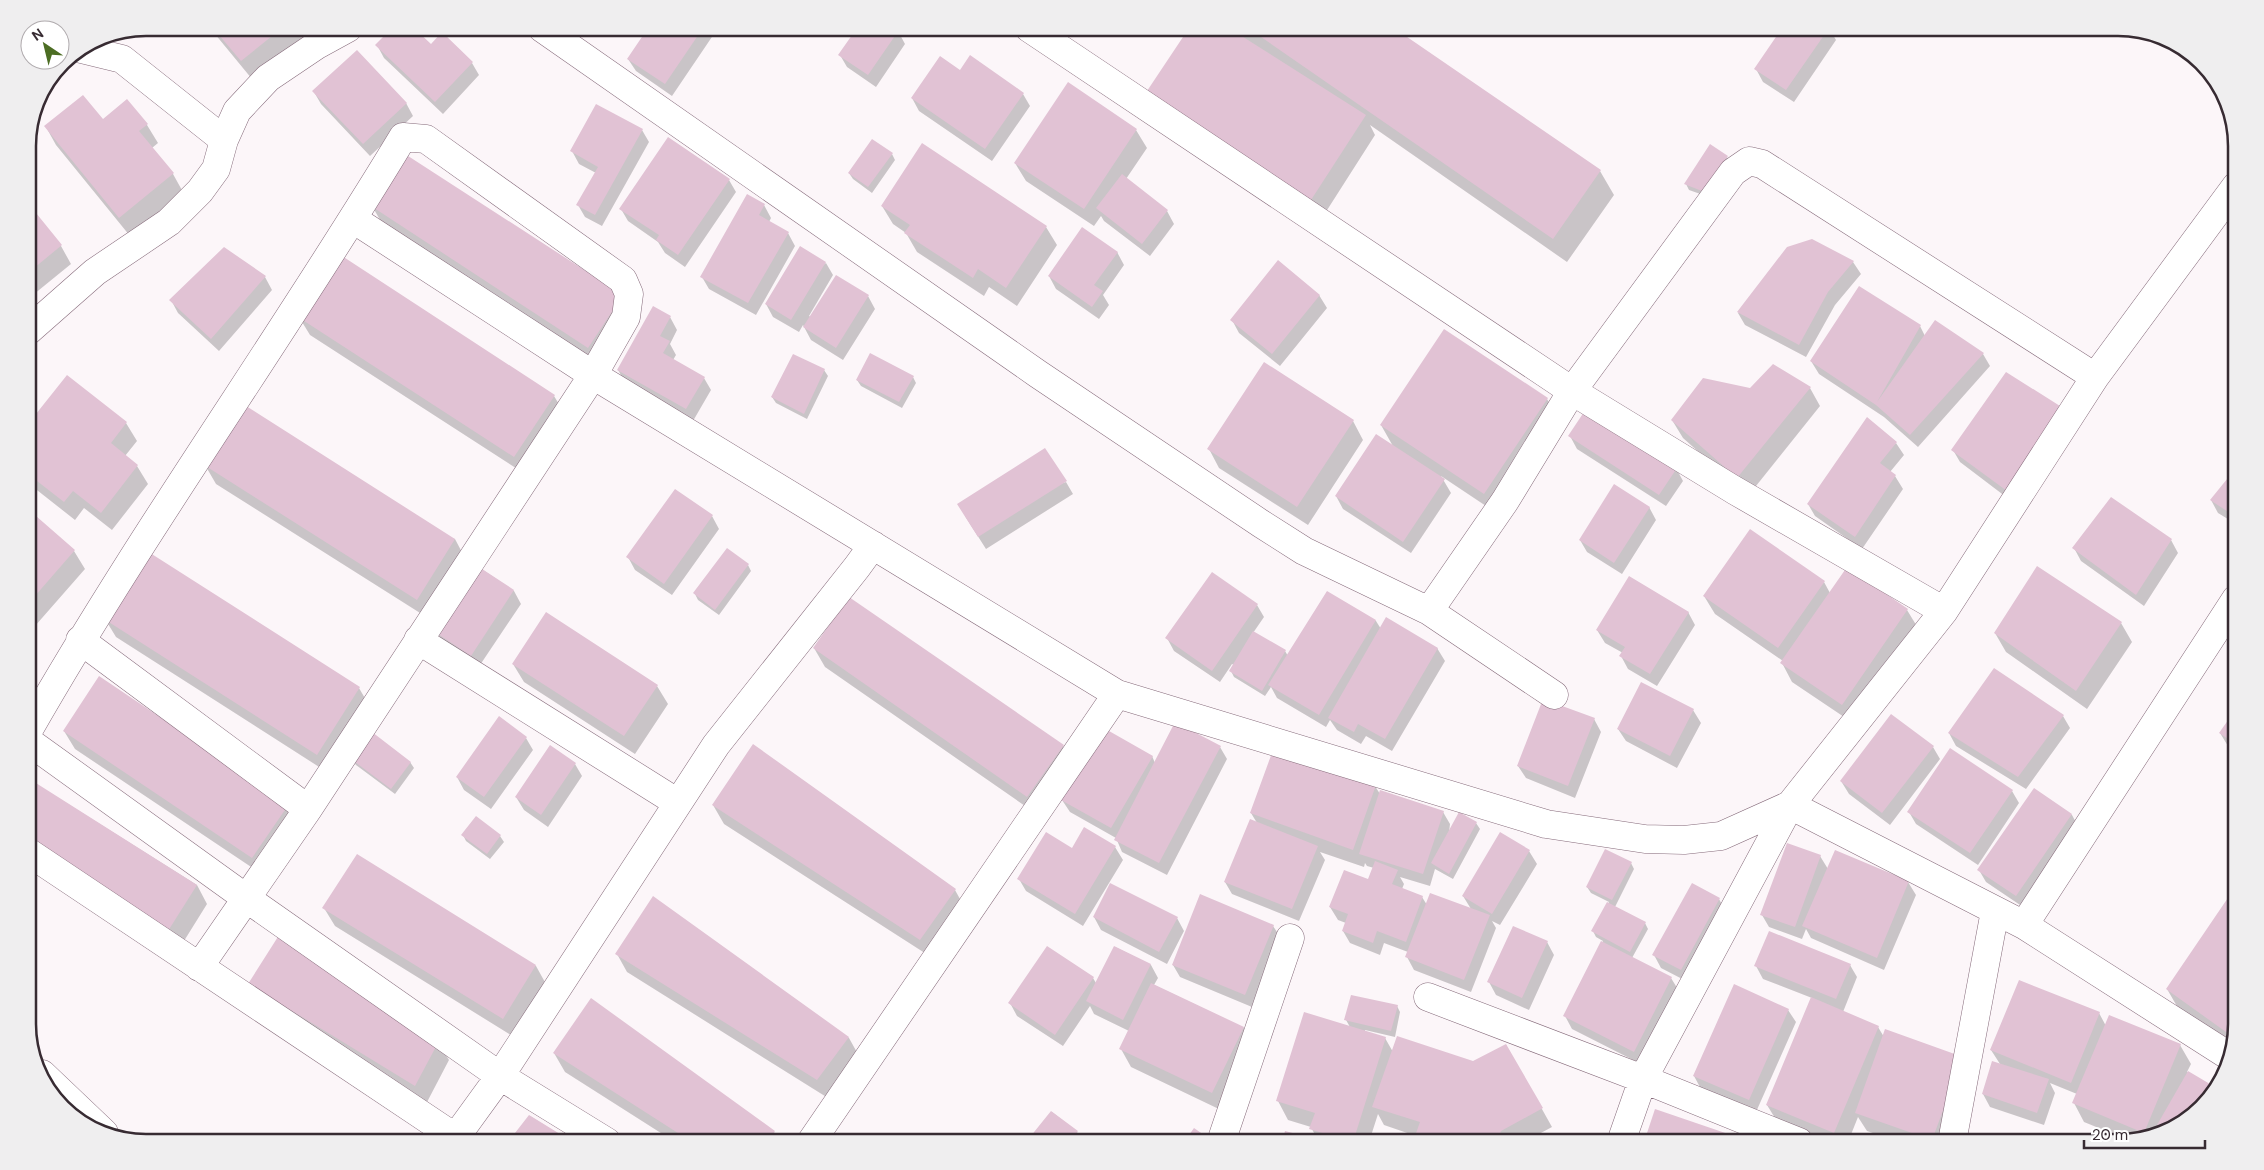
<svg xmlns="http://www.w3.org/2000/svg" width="2264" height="1170" viewBox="0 0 2264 1170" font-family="'DM Sans',sans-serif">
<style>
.shadow{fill:#0003}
.building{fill:#e1c2d4}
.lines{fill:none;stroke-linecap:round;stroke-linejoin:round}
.minor-casing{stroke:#866b7b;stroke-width:29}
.minor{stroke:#fff;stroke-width:28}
.rim{fill:none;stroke:#372b32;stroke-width:2.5}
</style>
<rect width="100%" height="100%" fill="#fcf6f9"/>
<path class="shadow" d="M210,28H316L252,79Z
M394,28H413L431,45L472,63L479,75L443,114L384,58L377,45Z
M649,28H718L672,96L636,71L628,59Z
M859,28H893L898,31L905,44L876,87L847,67L840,55Z
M1190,28H1392L1600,171L1614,195L1567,262L1370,125L1375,135L1322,218L1147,94Z
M1784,28H1829L1836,40L1794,102L1763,82L1756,69Z
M960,71L1023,94L1030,106L992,161L919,111L912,98Z
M314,92L406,103L413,116L370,156L321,104Z
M127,101L147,125L158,143L152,148L173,174L183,192L130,236L56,145L46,127L103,121Z
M642,130L649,142L602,226L585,217L578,205L596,173L579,164L572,151Z
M1136,130L1147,148L1126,179L1167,211L1174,224L1150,256L1104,221L1101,216L1094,226L1026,181L1015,163Z
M892,154L895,160L872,193L853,179L849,173Z
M1727,157L1730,163L1706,196L1689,190L1686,184Z
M729,180L736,192L685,267L665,253L658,242L628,221L621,209Z
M764,205L771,218L769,222L788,233L795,246L756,315L709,289L702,277Z
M372,206L622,296L599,365L383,225Z
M882,206L1046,227L1057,245L1017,306L989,287L984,296L917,252L906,233L893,224Z
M31,209L61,246L71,264L28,299V212Z
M1812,240L1853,262L1861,274L1835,305L1806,357L1745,325L1738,313Z
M224,248L265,277L272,290L219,351L178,313L171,300Z
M1117,252L1124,265L1103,295L1109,305L1099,319L1056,289L1049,276Z
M826,263L833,275L809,316L811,317L868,296L875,309L843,360L811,340L803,325L799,332L773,317L766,304Z
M1319,295L1327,308L1280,366L1239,333L1232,320Z
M299,317L554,396L565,414L525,474L310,335Z
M670,317L677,330L670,344L676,355L673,360L704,378L711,390L693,421L625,382L618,370Z
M1920,326L1925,336L1983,354L1990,366L1918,447L1884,417L1819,374L1811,361Z
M2236,351V374L2229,362Z
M824,370L828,376L807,419L776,403L772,397Z
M2007,374L2014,503L1960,462L1953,450Z
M67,377L126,423L137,441L125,456L137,466L148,484L112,530L84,508L75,520L28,483V426Z
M913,377L916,383L902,408L861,386L857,380Z
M1810,388L1820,406L1748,496L1683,438L1672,420L1751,390Z
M1547,399L1558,417L1495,512L1441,476L1451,493L1411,553L1343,509L1336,496L1394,448L1381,425Z
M1353,421L1363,440L1308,525L1219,468L1209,449Z
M1570,436L1676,468L1683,481L1666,506L1577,449Z
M1896,443L1904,455L1890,472L1895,476L1903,489L1862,549L1815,516L1808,504Z
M205,465L455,539L465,558L428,618L216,484Z
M2236,470V524L2218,513L2211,500Z
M1066,482L1073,494L986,549L965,516Z
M1649,507L1656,520L1622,574L1587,552L1580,540Z
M28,510L74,551L85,569L28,634Z
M712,516L719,529L672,595L635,570L628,557Z
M2171,540L2178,553L2144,606L2081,561L2074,548Z
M147,553L359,688L370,707L327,772L116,637L105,619Z
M748,565L751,571L719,615L698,600L695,594Z
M480,568L514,591L521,604L478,668L444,645L437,632Z
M1847,568L1907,610L1918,628L1853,723L1792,682L1782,663L1783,661L1715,614L1704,596L1824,582L1830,593Z
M1327,592L1376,621L1381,629L1437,648L1445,661L1392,751L1366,736L1361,744L1337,730L1330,720L1326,727L1277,698L1271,687L1265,696L1234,677L1231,671L1234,665L1232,664L1220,682L1174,651L1167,638L1257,605L1264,617L1253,633L1285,651L1288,656Z
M1688,612L1695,625L1657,686L1628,669L1621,656L1623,653L1605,643L1597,630Z
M2121,623L2132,642L2087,709L2006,652L1995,633Z
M814,648L1063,746L1073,765L1038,815L825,667Z
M513,664L657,686L668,704L635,754L524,682Z
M1693,710L1701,723L1677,768L1626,741L1618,729Z
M2236,711V755L2231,751L2220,733Z
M2063,716L2070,728L2026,789L1956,746L1949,733Z
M1594,719L1601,732L1575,798L1526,778L1518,766Z
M64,731L288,805L299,823L263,875L75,749Z
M526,738L533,750L491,809L464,790L457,777Z
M1220,747L1227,759L1167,875L1122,852L1116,838L1070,812L1062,800L1152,756L1155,763Z
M1933,747L1940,759L1890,825L1849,794L1841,781Z
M352,759L410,762L414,768L395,794L356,765Z
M575,764L582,776L548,827L524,810L516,797Z
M28,779L197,885L207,904L179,949L28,854Z
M1375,786L1380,794L1443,812L1450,824L1449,833L1476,823L1480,829L1453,879L1435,869L1430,886L1400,877L1404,884L1402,889L1422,897L1427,905L1471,909L1463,896L1500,834L1529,851L1537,864L1500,925L1492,921L1496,928L1471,992L1414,970L1407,957L1408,952L1384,943L1380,955L1350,943L1343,931L1346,923L1338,920L1330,907L1369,881L1374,868L1367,866L1365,863L1364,867L1320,852L1325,860L1299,921L1232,894L1225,882L1257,823L1251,813Z
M2035,790L2072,815L2079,828L2023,907L1986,882L1979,870Z
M2012,791L2019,803L1978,865L1916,824L1909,812Z
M713,805L955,890L965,908L931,957L724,824Z
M1085,829L1115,847L1123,860L1083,926L1026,891L1019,879L1072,850Z
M463,835L500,836L504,842L490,859L466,841Z
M1820,856L1828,869L1908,882L1916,895L1884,970L1811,938L1806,929L1802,939L1769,927L1762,915Z
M1631,863L1634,869L1615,907L1645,923L1648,929L1632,958L1671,978L1679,991L1641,1064L1572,1029L1565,1016L1603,941L1596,937L1593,931L1609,902L1591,893L1587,887Z
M2236,888V1024L2231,1046L2178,1008L2167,989Z
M654,898L849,1038L859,1056L828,1098L627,972L617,954Z
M1719,899L1726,912L1688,982L1661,968L1654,955Z
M324,908L536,966L546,984L514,1037L335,926Z
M1094,917L1177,918L1184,931L1167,964L1101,930Z
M1273,926L1281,938L1252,1007L1180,977L1173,965Z
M1547,942L1554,955L1529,1010L1496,995L1489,982Z
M1115,947L1151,965L1158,978L1154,985L1244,1028L1254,1046L1223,1111L1131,1067L1121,1049L1129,1031L1094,1014L1090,1006L1063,1046L1017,1016L1010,1003L1048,948L1093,978L1096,983Z
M1850,965L1857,977L1843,1012L1878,1027L1884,1037L1962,1058L1948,1142H1899L1867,1131L1858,1117L1848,1142H1825L1778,1123L1767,1105L1812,998L1763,979L1756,966Z
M250,984L438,1042L449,1060L426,1104Z
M1397,1006L1400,1012L1395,1037L1365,1030V1032L1385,1038L1393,1052L1473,1063L1506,1045L1552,1127L1524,1142H1420L1416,1136L1384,1125L1378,1114L1369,1142H1283L1286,1132L1318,1141L1311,1127L1288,1120L1278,1101L1350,1027L1346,1020Z
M1788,1010L1796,1022L1756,1112L1701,1089L1694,1076Z
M2099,1013L2106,1026L2180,1045L2191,1064L2187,1072L2214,1088L2184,1123L2128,1140L2084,1122L2074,1103L2077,1094L2050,1083L2055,1093L2044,1125L1990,1107L1983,1094L2000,1064L1991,1050Z
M554,1053L774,1132L780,1142H675L565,1072Z
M1656,1111L1736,1138L1739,1142H1645Z
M1052,1112L1077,1132L1083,1142H1027Z
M530,1116L571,1142H509Z"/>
<path class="building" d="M213,28H282L241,61Z
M392,28H414L431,44L442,32L473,62L435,102L375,45Z
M648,28H703L665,84L627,59Z
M857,28H895L899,30L868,75L838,55Z
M1189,28H1229L1366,115L1311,200L1145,94Z
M1248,28H1394L1601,170L1553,239Z
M1782,28H1829L1786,90L1754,69Z
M357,50L407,103L363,144L312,91Z
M970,55L1024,93L985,149L911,98L940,56L960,70Z
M1068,82L1137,129L1084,209L1014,163Z
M83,95L103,119L127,99L148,124L139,131L174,173L119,218L44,126Z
M596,104L643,129L595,215L576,205L598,167L570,151Z
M668,137L730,179L678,255L656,240L659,235L619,209Z
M872,139L893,153L868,187L848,173Z
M922,143L1047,226L1006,288L978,269L973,278L904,233L910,225L881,206Z
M1710,144L1728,156L1702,191L1684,184Z
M405,154L623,295L588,348L371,206Z
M1122,174L1168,210L1142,244L1096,208Z
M747,194L765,204L759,215L789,232L748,303L700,277Z
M32,208L62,245L28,273V211Z
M1082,227L1118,252L1094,285L1103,291L1092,307L1048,276Z
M1812,239L1854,261L1828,292L1799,345L1737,312L1787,247Z
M800,246L826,262L791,320L765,304Z
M224,247L266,276L211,339L169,300Z
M339,254L555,395L514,457L298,317Z
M1278,260L1320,295L1272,354L1230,320Z
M836,275L869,295L836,348L803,327Z
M1859,286L1921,325L1877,402L1935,320L1984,353L1910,435L1876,405L1810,361Z
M653,306L671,316L660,336L670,341L663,353L705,377L686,409L617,370Z
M1444,329L1548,398L1484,494L1380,425Z
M2236,349V367L2227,362Z
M870,353L914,376L899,402L856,380Z
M793,354L825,369L804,414L771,397Z
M1264,362L1354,420L1297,507L1207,449Z
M1773,364L1811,387L1737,478L1671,420L1703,378L1750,388Z
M2006,372L2060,406L2007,491L1951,450Z
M67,375L127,422L111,443L138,465L101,513L73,491L64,502L28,474V424Z
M243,404L455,539L417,600L204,465Z
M1586,409L1677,468L1659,495L1568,436Z
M1867,417L1897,442L1880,463L1896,475L1855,537L1807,504Z
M1376,434L1445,479L1403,542L1335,496Z
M1045,448L1067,481L978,537L957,504Z
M2236,468V517L2210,500Z
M1614,484L1650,507L1614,563L1579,540Z
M675,489L713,515L664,584L626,557Z
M2111,497L2172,539L2136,595L2072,548Z
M28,509L75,550L28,604Z
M1750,529L1825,581L1778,648L1703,596Z
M727,548L749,564L715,610L693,593Z
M147,551L360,687L317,755L104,619Z
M2037,566L2122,622L2076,691L1994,633Z
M479,567L514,590L471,656L435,632Z
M1847,567L1908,609L1842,705L1780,663Z
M1212,572L1258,604L1212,671L1165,638Z
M1629,576L1689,612L1650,674L1619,656L1625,647L1596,630Z
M1327,591L1376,620L1319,715L1268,685Z
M849,597L1064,745L1027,797L813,648Z
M546,612L658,685L624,736L512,664Z
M1386,617L1438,648L1385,739L1358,724L1354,732L1328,718Z
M1253,631L1286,650L1262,691L1229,671Z
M1994,668L2064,715L2018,777L1948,733Z
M99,676L289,804L252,858L63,731Z
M1641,682L1694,709L1670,756L1617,729Z
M1543,699L1595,718L1568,786L1517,766Z
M2236,709V744L2219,733Z
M1891,714L1934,746L1882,813L1840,781Z
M499,716L527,737L484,797L456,777Z
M1175,722L1221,746L1159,863L1114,840Z
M1102,727L1153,756L1111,828L1061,800Z
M372,732L411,762L391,789L351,759Z
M753,744L956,889L920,940L712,805Z
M550,745L576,763L541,815L515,797Z
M1950,748L2013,790L1970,853L1907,812Z
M1273,750L1376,785L1353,850L1250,813Z
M28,778L197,885L168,931L28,843Z
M2034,788L2072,814L2016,896L1977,870Z
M1380,790L1444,811L1423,874L1359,854Z
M1459,812L1477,822L1449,874L1431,863Z
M476,816L501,835L487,854L461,835Z
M1250,819L1318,846L1292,909L1224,882Z
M1084,827L1116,846L1075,914L1017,879L1046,832L1072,848Z
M1500,832L1530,850L1492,914L1462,896Z
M1787,843L1821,855L1795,927L1760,915Z
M1605,849L1632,862L1612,900L1586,887Z
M1835,850L1909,881L1877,958L1802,926Z
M357,854L536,965L503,1019L322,908Z
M1375,861L1398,870L1392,884L1423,896L1406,942L1377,931L1373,943L1342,931L1348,914L1329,907L1344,870L1368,879Z
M1110,883L1178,917L1159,952L1093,917Z
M1692,883L1720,898L1681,970L1652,955Z
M2236,886L2237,1024L2233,1037L2166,989Z
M1430,893L1490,915L1464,980L1405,957Z
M1200,894L1274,925L1245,995L1172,965Z
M653,896L849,1037L817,1080L615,954Z
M1607,902L1646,922L1630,952L1591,931Z
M1513,926L1548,941L1522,998L1487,982Z
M1769,931L1851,964L1836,999L1754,966Z
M281,932L439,1041L415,1086L248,984Z
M1601,941L1672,977L1634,1052L1563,1016Z
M1047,946L1094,977L1055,1035L1008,1003Z
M1114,946L1151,964L1123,1020L1086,1001Z
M2019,980L2100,1012L2071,1083L1990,1050Z
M1151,983L1244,1027L1212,1093L1119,1049Z
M1734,984L1789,1009L1749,1100L1693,1076Z
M1351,995L1398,1005L1391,1031L1344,1020Z
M1811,997L1879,1026L1834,1133L1766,1105Z
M591,998L775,1131L767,1142H692L553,1053Z
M1304,1012L1386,1037L1353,1142L1309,1129L1315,1113L1276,1101Z
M2109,1015L2181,1044L2144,1133L2072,1103Z
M1885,1029L1963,1057L1932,1140L1855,1113Z
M1397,1036L1473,1061L1506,1044L1543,1108L1501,1131L1497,1142H1434L1415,1136L1420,1122L1372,1107Z
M1992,1061L2049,1079L2037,1113L1982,1094Z
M2188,1071L2215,1087L2184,1123L2153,1132Z
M1655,1109L1737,1137L1735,1142H1644Z
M1051,1111L1078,1131L1069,1142H1026Z
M529,1115L573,1142H508Z
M1194,1128L1214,1142H1184Z
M1285,1131L1327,1142H1282Z
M295,1133L306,1142H286Z
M2013,1134L2032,1142H2010Z"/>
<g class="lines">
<defs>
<path id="minor" d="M542,28L1038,374L1260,523L1304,551L1429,611L1554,695
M1029,28L1572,391L1734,490L1944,611
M81,49L122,59L224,140
M28,331L95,272L169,222L200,191L216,169L224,140L237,111L268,78L317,45L348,28
M1429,611L1505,501L1572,391L1733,172L1749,161L1762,164L2095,377
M80,640L308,809
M418,640L678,803
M1117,694L1546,824L1645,839L1684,840L1721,836L1790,805L2024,925L2229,1056
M28,731C144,528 282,338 403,137L426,139L623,280L629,294L626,317L593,375L1117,694L811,1142
M28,741L246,898L500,1076L607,1142
M28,852L462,1142
M2024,925L2236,599
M199,967L308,809L593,375L353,219
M1428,997L1643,1079L1799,1142
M42,1074L104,1133
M455,1138L500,1076L716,745L857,567L873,545
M1221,1142L1290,938
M1621,1142L1643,1079L1790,805L1944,611L2095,377L2236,186
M1952,1142L1995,911"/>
</defs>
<use href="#minor" class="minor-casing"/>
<use href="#minor" class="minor"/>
</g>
<path d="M0 0H2264V1170H0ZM146 36H2118A110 110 0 0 1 2228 146V1024A110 110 0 0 1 2118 1134H146A110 110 0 0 1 36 1024V146A110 110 0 0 1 146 36Z" fill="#efeeef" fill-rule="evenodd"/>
<path class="rim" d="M146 36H2118A110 110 0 0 1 2228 146V1024A110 110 0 0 1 2118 1134H146A110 110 0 0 1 36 1024V146A110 110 0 0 1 146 36Z"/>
<g transform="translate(45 45) rotate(325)"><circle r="24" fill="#ffffff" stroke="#afaaad"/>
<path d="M0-4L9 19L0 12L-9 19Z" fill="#4c6d23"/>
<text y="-8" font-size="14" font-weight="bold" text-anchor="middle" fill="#372b32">N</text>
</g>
<path d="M2084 1140v8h121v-8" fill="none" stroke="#372b32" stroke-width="2.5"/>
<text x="2092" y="1140" font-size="15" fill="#372b32" stroke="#ffffff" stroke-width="4" paint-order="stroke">20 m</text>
</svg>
